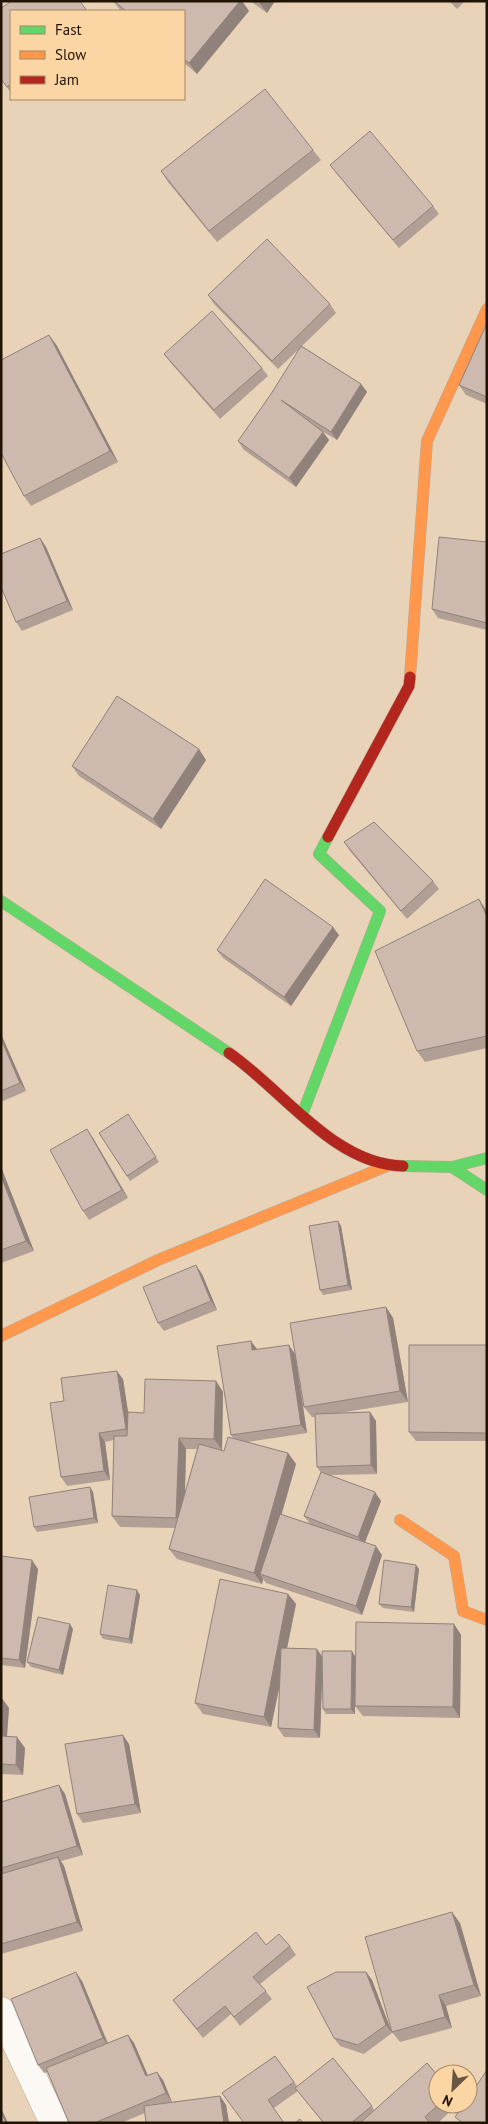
<svg xmlns="http://www.w3.org/2000/svg" width="488" height="2124" viewBox="0 0 488 2124" font-family="'PT Sans',sans-serif">
<style>
.lines{fill:none;stroke-linecap:round;stroke-linejoin:round}
.street-casing{stroke:#b9a994;stroke-width:29}
.fast-casing{stroke:#b9a994;stroke-width:12}
.slow-casing{stroke:#b9a994;stroke-width:12}
.jam-casing{stroke:#b9a994;stroke-width:12}
.street{stroke:#fcf8f4;stroke-width:28}
.fast{stroke:#63d668;stroke-width:11}
.slow{stroke:#ff974d;stroke-width:11}
.jam{stroke:#b3261e;stroke-width:11}
.wall{fill:#b19f96;fill-rule:evenodd}
.shaded-wall{fill:#90827a}
.building{fill:#ceb9ae;stroke:#90827a}
</style>
<rect width="100%" height="100%" fill="#e8d3b9"/>
<g class="lines">
<defs>
<path id="street" d="M1,2011L54,2123"/>
<path id="fast" d="M1,901L229,1053
M302,1115L380,911L319,854L328,837
M403,1166L452,1167L487,1158
M452,1167L487,1190"/>
<path id="slow" d="M410,677L427,441L487,309
M1,1336L158,1260L387,1166
M400,1520L454,1556L463,1611L487,1620"/>
<path id="jam" d="M328,837L409,686L410,677
M229,1053C282,1089 334,1165 403,1166"/>
</defs>
<use href="#street" class="street-casing"/>
<use href="#fast" class="fast-casing"/>
<use href="#slow" class="slow-casing"/>
<use href="#jam" class="jam-casing"/>
<use href="#street" class="street"/>
<use href="#fast" class="fast"/>
<use href="#slow" class="slow"/>
<use href="#jam" class="jam"/>
</g>
<path class="wall" d="M113,1H242L249,11L197,74L184,63V11H121Z
M250,1H275L267,13Z
M449,1H465L457,9Z
M11,11V93L1,79Z
M313,150L321,160L217,242L168,182L161,171Z
M330,165L433,206L439,214L399,248L336,173Z
M208,295L330,304L336,313L302,346L361,384L367,392L337,440L320,430L323,432L329,440L296,487L244,450L238,441L271,394L300,348L278,369L214,304Z
M487,323V404L466,395L459,385Z
M49,335L57,346L118,462L31,506L24,496Z
M164,354L262,368L268,376L220,419L170,362Z
M40,538L46,547L73,610L22,631L16,622Z
M487,542V630L438,618L432,609Z
M206,760L161,829L79,776L72,766Z
M344,842L433,881L439,889L407,919L350,851Z
M487,911V1048L425,1062L417,1051Z
M339,935L291,1006L223,958L217,950Z
M1,1034L26,1091L1,1102Z
M128,1114L159,1162L130,1181L99,1133Z
M93,1138L128,1198L89,1220L83,1211Z
M1,1167L34,1251L1,1263Z
M338,1221L341,1226L352,1290L323,1295L320,1290Z
M202,1274L217,1310L164,1331L158,1323Z
M386,1307L393,1318L408,1402L339,1413L370,1412L376,1421L377,1474L330,1475L381,1501L365,1542L382,1555L362,1615L266,1583L263,1579L262,1584L177,1559L169,1549L175,1528L120,1527L112,1516L114,1440L105,1442L110,1480L67,1486L61,1477L64,1401L123,1379L128,1412L144,1413L216,1381L223,1392L222,1450L224,1451L233,1438L231,1435L257,1350L295,1354L307,1433L247,1442L288,1453L296,1464L281,1514L310,1524L304,1516L321,1473L317,1467L315,1417H312L304,1407ZM186,1449H197L185,1493Z
M487,1345V1441H416L409,1432Z
M90,1487L93,1492L98,1523L37,1532L34,1527Z
M1,1556L38,1569L25,1668L1,1665Z
M419,1569L414,1612L383,1608L379,1604Z
M288,1594L296,1604L287,1648L317,1649L322,1657L355,1656V1714H326L323,1709L322,1668L320,1738L284,1737L278,1728L280,1685L271,1727L203,1714L195,1703Z
M140,1595L132,1644L103,1639L100,1634Z
M454,1624L461,1635L460,1718L363,1716L355,1706Z
M73,1629L63,1675L31,1667L27,1662Z
M1,1697L9,1708L7,1737L25,1748L23,1775L1,1774Z
M129,1744L141,1813L83,1823L77,1814Z
M59,1785L65,1794L83,1855L61,1861L64,1866L83,1931L1,1954V1802Z
M460,1923L481,1996L446,2006L452,2028L400,2042L392,2032Z
M266,1945L290,1946L296,1955L260,1984L272,1999L240,2026L231,2014L203,2038L179,2008L173,2000Z
M366,1972L372,1980L392,2033L364,2054L340,2046L334,2038Z
M82,1981L108,2043L128,2035L134,2043L148,2076L163,2080L172,2102L220,2096L226,2105L229,2123H146L145,2113L121,2123H69L48,2072L44,2073L38,2065Z
M275,2056L297,2086L372,2106L374,2110L438,2104H458L438,2123H323L298,2091L274,2108L222,2093Z"/>
<path class="shaded-wall" d="M240,1H242L249,11L197,74L189,63Z
M260,1H275L267,13L259,2Z
M49,335L57,346L118,462L110,451Z
M361,384L367,392L337,440L331,432Z
M323,432L329,440L296,487L289,478Z
M40,538L46,547L73,610L67,601Z
M199,749L206,760L161,829L153,819Z
M479,899L486,910L487,917Z
M333,927L339,935L291,1006L284,997Z
M1,1034L26,1091L20,1083L1,1039Z
M87,1129L93,1138L128,1198L122,1190Z
M1,1167L34,1251L26,1241L1,1176Z
M338,1221L341,1226L352,1290L348,1285Z
M196,1265L202,1274L217,1310L211,1301Z
M386,1307L393,1318L408,1402L400,1391Z
M251,1341L257,1349L258,1359L252,1350Z
M289,1345L295,1354L307,1433L301,1425Z
M117,1371L123,1379L132,1438L126,1429Z
M216,1381L223,1392L222,1450L214,1439Z
M370,1412L376,1421L377,1474L371,1465Z
M99,1433L105,1442L110,1480L104,1471Z
M179,1438L186,1449L184,1529L176,1518Z
M288,1453L296,1464L264,1576L260,1574L263,1579L262,1584L254,1573Z
M90,1487L93,1492L98,1523L94,1518Z
M375,1492L381,1501L364,1545L358,1537Z
M376,1546L382,1555L362,1615L356,1606Z
M32,1560L38,1569L25,1668L19,1660Z
M416,1565L419,1569L414,1612L411,1607Z
M137,1590L140,1595L132,1644L129,1639Z
M288,1594L296,1604L271,1727L264,1717Z
M70,1624L73,1629L63,1675L59,1670Z
M454,1624L461,1635L460,1718L453,1707Z
M317,1649L323,1658L320,1738L314,1730Z
M352,1651L355,1656V1714L351,1709Z
M1,1697L9,1708L6,1747L1,1740Z
M123,1735L129,1744L141,1813L135,1804Z
M17,1737L25,1748L23,1775L16,1765Z
M59,1785L65,1794L83,1855L77,1846Z
M58,1857L64,1866L83,1931L77,1922Z
M452,1912L460,1923L481,1996L474,1985Z
M76,1972L82,1981L109,2047L103,2038Z
M366,1972L372,1980L392,2033L386,2025Z
M439,1995L446,2006L452,2028L445,2017Z
M128,2035L134,2043L152,2085L146,2076Z
M157,2072L163,2080L172,2102L166,2093Z
M220,2096L226,2105L229,2123H224Z
M1,2108L8,2123H6L1,2112Z"/>
<path class="building" d="M12,1H80L87,11H11V84L7,87L1,79V8Z
M114,1H240L189,63L184,59V11H126Z
M265,89L313,150L209,231L161,171Z
M370,131L433,206L393,240L330,165Z
M267,239L330,304L272,361L208,295Z
M212,311L262,368L214,410L164,354Z
M487,323V397L459,385Z
M49,335L110,451L24,496L1,453V360Z
M301,346L361,384L331,432L281,400L323,432L289,478L238,441L271,394Z
M439,537L487,542V623L432,609Z
M40,538L67,601L16,622L1,587V554Z
M117,696L199,749L153,819L72,766Z
M374,822L433,881L401,911L344,842Z
M265,879L333,927L284,997L217,950Z
M479,899L487,917V1036L417,1051L375,951Z
M1,1039L20,1083L1,1091Z
M128,1114L156,1157L127,1176L99,1133Z
M87,1129L122,1190L83,1211L50,1150Z
M1,1176L26,1241L1,1250Z
M338,1221L348,1285L320,1290L309,1226Z
M196,1265L211,1301L158,1323L143,1287Z
M386,1307L400,1391L304,1407L290,1323Z
M251,1341L252,1350L289,1345L301,1425L231,1435L217,1346Z
M409,1345H487V1433L409,1432Z
M117,1371L126,1429L99,1433L104,1471L61,1477L50,1403L64,1401L61,1378Z
M145,1379L216,1381L214,1439L179,1438L176,1518L112,1516L114,1436H127L128,1412L144,1413Z
M370,1412L371,1465L317,1467L315,1414Z
M228,1437L288,1453L254,1573L169,1549L199,1444L224,1451Z
M321,1472L375,1492L358,1537L304,1516Z
M90,1487L94,1518L34,1527L29,1497Z
M280,1514L376,1546L356,1606L260,1574Z
M1,1556L32,1560L19,1660L1,1658Z
M384,1560L416,1565L411,1607L379,1604Z
M220,1579L288,1594L264,1717L195,1703Z
M108,1585L137,1590L129,1639L100,1634Z
M38,1617L70,1624L59,1670L27,1662Z
M356,1622L454,1624L453,1707L355,1706Z
M281,1648L317,1649L314,1730L278,1728Z
M322,1651H352L351,1709H323Z
M123,1735L135,1804L77,1814L65,1744Z
M1,1736L17,1737L16,1765L1,1764Z
M59,1785L77,1846L1,1868V1802Z
M58,1857L77,1922L1,1944V1874Z
M452,1912L474,1985L439,1995L445,2017L392,2032L365,1937Z
M256,1932L266,1945L279,1934L290,1946L253,1977L266,1991L234,2017L225,2006L197,2029L173,2000Z
M76,1972L103,2038L38,2065L11,1999Z
M336,1972H366L386,2025L358,2045L334,2038L307,1987Z
M128,2035L146,2076L157,2072L166,2093L94,2123H69L46,2068Z
M275,2056L294,2082L268,2100L284,2123H244L222,2093Z
M333,2058L372,2106L351,2123H324L295,2088Z
M427,2063L438,2076V2104H439L425,2117L430,2123H360Z
M487,2070V2123H463L455,2117L464,2104H468V2098Z
M220,2096L224,2123H146L144,2106Z
M1,2112L6,2123H1Z
M300,2119L303,2123H295Z"/>
<rect width="488" height="2124" fill="none" stroke="#201302" stroke-width="5"/>
<rect x="10" y="10" width="175" height="90" fill="#fcd5a5" stroke="#a48764"/>
<rect x="20" y="26" width="25" height="8" fill="#63d668" stroke="#a48764"/>
<text x="55" y="35" font-size="15" fill="#201302">Fast</text>
<rect x="20" y="51" width="25" height="8" fill="#ff974d" stroke="#a48764"/>
<text x="55" y="60" font-size="15" fill="#201302">Slow</text>
<rect x="20" y="76" width="25" height="8" fill="#b3261e" stroke="#a48764"/>
<text x="55" y="85" font-size="15" fill="#201302">Jam</text>
<g transform="translate(453 2089) rotate(205)"><circle r="24" fill="#fcd5a5" stroke="#a48764"/>
<path d="M0-4L9 19L0 12L-9 19Z" fill="#665642"/>
<text y="-8" font-size="14" font-weight="bold" text-anchor="middle" fill="#201302">N</text>
</g>
</svg>
